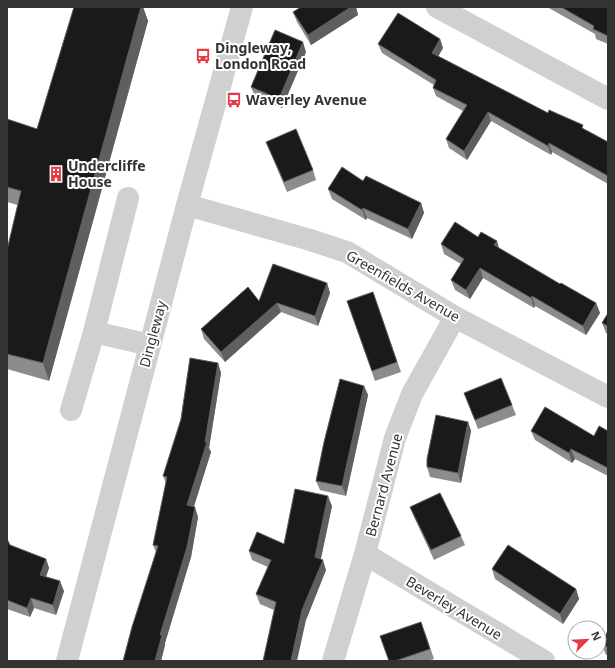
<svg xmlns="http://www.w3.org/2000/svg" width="615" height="668" viewBox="0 0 615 668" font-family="'Noto Sans',sans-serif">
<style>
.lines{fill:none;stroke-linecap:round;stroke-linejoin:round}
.minor{stroke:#d0d0d0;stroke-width:22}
.wall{fill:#8c8c8c}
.shaded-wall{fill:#5f5f5f}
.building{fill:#1a1a1a;stroke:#5f5f5f}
.labels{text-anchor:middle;stroke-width:4;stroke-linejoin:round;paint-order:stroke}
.poi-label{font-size:14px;font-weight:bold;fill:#333;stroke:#fff;text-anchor:start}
.street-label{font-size:14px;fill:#333;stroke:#fff}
</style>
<rect width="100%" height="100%" fill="#fff"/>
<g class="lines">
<path class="minor" d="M437,7L608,99
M187,205L307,239L347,252L455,317L608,397
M94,332L150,345
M71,410L94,332L128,198
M365,554L544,661
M67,661L187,205L242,7
M333,661L365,554L395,438L412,394L455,317"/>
</g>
<path class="wall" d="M74,7H143L148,21L49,381L7,369V250L18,205L7,202V119L37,129Z
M301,7H356L358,15L311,45L297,22L293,12Z
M547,7H606L608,8V44L596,39L595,34Z
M440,39L443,48L438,56L548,113L584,129L608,142V184L552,152L551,155L491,121L467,160L449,148L446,139L463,111L436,96L433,88L434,85L382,53L378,44Z
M306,52L282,108L255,97L251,87Z
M266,142L313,170L316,180L287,192Z
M363,181L421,203L424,213L412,239L367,218L366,220L332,199L328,189Z
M478,237L560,284L596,303L600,313L586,335L535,306L534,308L483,278L470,299L455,290L451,280L461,264L444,254L441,244Z
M327,283L330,293L318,326L281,312L225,362L204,339L201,329L259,301Z
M373,292L401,372L375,381L347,301Z
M608,313V334L606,333L602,323Z
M218,363L221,373L209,448L211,452L194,507L198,517L191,557L165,643V645L161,661L156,552L153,545L166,483L163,476Z
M364,386L368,395L346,496L320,490L316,481Z
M468,403L512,405L516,415L478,429Z
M468,422L471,431L461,483L430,477L427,467Z
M531,431L594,436L608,431V476L575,459L572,463L535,440Z
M332,506L321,559L326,570L306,620L274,610L260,604L256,594L268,567L252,560L249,551L284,544Z
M410,507L461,536L465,545L434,560L414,517Z
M7,539L10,545L46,559L49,568L46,577L64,591L56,615L34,608L30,617L7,609Z
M492,569L576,589L579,599L563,624L495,579Z
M608,630V655H606L602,645Z
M425,632L434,659L427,661H389Z"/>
<path class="shaded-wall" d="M141,7H143L148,21L49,381L43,363Z
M351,7H356L358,15L311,45L308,35Z
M440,39L443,48L435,62L432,53Z
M303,42L306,52L282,108L279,99Z
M488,112L491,121L467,160L464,151Z
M549,143L552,152L551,155L548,146Z
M421,203L424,213L412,239L408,229Z
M363,208L367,218L366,220L362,210Z
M497,241L500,251L494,245Z
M480,268L483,278L470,299L466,290Z
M327,283L330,293L318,326L315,316Z
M532,296L535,306L534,308L531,298Z
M277,303L281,312L225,362L221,352Z
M596,303L600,313L586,335L583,326Z
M218,363L221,373L209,448L211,452L191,515L187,505L205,442Z
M364,386L368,395L346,496L342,486Z
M468,422L471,431L461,483L458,473Z
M571,449L575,459L572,463L569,453Z
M328,496L332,506L319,567L315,557Z
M195,507L198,517L191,557L165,643V645L161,661H155L160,635Z
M46,559L49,568L43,585L40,575Z
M323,560L326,570L306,620L297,661H291L302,610Z
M60,581L64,591L56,615L53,605Z
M576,589L579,599L563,624L560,614Z
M31,598L34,608L30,617L27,608Z"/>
<path class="building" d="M74,7H141L43,363L7,354V250L21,191L7,187V119L37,129Z
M301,7H351L308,35L293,12Z
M561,7H606L608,8V36L593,29L594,26Z
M398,13L440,39L432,53L548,113L549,110L583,125L582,128L608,142V176L549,143L548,146L488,112L464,151L446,139L467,105L433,88L436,80L378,44Z
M275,30L303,42L279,99L251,87Z
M296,129L313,170L284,182L266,142Z
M342,167L363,181L366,176L421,203L408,229L363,208L362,210L328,189Z
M455,222L478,237L481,232L497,241L494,245L560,284L561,283L596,303L583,326L532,296L531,298L480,268L466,290L451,280L464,259L441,244Z
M273,264L327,283L315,316L277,303L221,352L201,329L248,287L259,301Z
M373,292L397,362L372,371L347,301Z
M608,313V326L602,323Z
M190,358L218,363L205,442H207L187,505L195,507L187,547L160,635H162L155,661H123L132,627L158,546L153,545L167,477L163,476L181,419Z
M501,378L512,405L475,420L464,393Z
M340,379L364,386L342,486L316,481L324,442Z
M545,407L594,436L599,426L608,431V468L571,449L569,453L531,431Z
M436,415L468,422L458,473L427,467V459Z
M295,489L328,496L315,557L323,560L302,610L291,661H263L276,602L256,594L271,560L249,551L257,532L284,544Z
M440,493L461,536L431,550L410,507Z
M7,539L10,545L46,559L40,575L60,581L53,605L31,598L27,608L7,600Z
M508,545L576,589L560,614L492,569Z
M421,622L430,649L395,661H389L380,636Z
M608,630V647L602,645Z"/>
<defs>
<symbol id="bus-bare" viewBox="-9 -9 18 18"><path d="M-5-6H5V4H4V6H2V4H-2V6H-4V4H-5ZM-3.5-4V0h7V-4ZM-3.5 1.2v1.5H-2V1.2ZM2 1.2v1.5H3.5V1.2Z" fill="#e63946" stroke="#fff" stroke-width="2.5" paint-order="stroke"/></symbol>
<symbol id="building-bare" viewBox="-9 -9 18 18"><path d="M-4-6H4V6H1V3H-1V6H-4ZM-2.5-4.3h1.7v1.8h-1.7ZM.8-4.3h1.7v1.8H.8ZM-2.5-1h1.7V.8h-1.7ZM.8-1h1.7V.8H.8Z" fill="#e63946" stroke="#fff" stroke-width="2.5" paint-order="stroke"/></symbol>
</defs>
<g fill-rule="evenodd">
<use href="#bus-bare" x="192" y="45" width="22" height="22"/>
<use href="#bus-bare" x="223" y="89" width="22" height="22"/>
<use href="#building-bare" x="45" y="163" width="22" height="22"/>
</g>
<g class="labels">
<g class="poi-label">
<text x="215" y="53">Dingleway,<tspan x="215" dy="16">London Road</tspan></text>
<text x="246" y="105">Waverley Avenue</text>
<text x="68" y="171">Undercliffe<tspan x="68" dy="16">House</tspan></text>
</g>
<g class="street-label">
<text transform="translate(403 286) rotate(30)" y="5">Greenfields Avenue</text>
<text transform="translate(153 334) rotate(-75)" y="5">Dingleway</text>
<text transform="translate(384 485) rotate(-75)" y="5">Bernard Avenue</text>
<text transform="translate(454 608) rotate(31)" y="5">Beverley Avenue</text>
</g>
</g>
<rect width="615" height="668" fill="none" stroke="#333333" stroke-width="16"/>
<g transform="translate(587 640) rotate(66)"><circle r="19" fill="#ffffff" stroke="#adadad"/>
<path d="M0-3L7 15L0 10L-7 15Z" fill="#e63946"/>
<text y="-6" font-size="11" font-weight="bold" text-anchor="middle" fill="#333333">N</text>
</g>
</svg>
